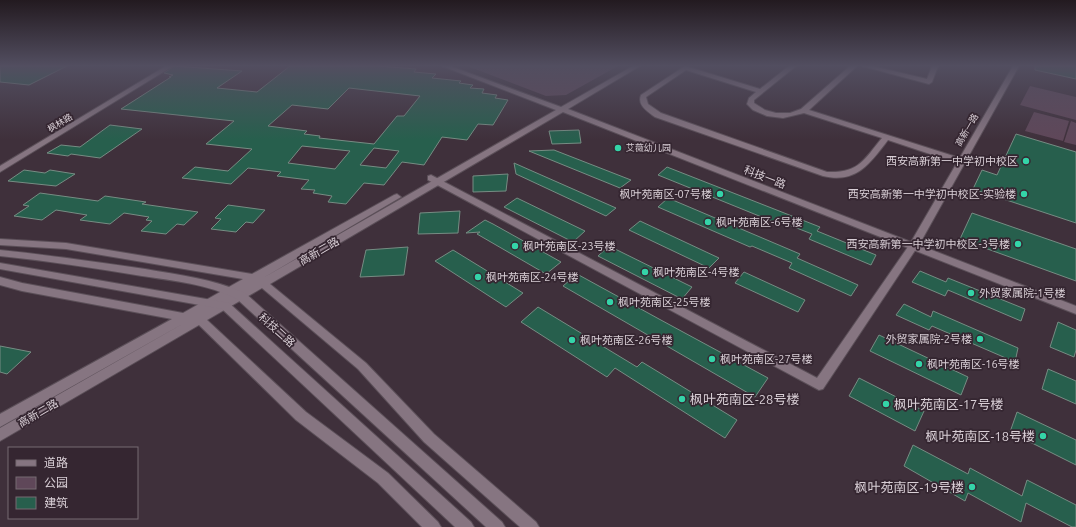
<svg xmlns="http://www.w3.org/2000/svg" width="1076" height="527" viewBox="0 0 1076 527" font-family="Ubuntu,'Noto Sans SC',sans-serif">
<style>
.green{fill:#5f4759}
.building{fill:#275f4d;stroke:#768c83;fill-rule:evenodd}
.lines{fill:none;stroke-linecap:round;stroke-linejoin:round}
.minor-casing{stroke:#5b4f58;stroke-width:2}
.tertiary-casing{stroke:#5b4f58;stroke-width:2}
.secondary-casing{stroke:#5b4f58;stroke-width:2}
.minor{fill:#867581;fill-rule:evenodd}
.tertiary{fill:#867581;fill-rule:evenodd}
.secondary{fill:#867581;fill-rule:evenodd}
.poi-dot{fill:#34d4a8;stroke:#352631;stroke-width:1.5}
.labels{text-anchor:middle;stroke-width:3.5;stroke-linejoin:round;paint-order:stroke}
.far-street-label{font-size:9px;fill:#d9cfd6;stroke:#352631}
.far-poi-label{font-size:9px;fill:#d9cfd6;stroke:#352631;text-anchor:start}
.poi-label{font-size:11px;fill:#d9cfd6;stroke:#352631;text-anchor:start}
.street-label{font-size:11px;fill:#d9cfd6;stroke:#352631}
.near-poi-label{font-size:13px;fill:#d9cfd6;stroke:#352631;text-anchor:start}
</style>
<rect width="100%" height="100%" fill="#3f303b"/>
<path class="green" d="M467,66H618L566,95L546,96Z
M1030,86L1076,97V120L1020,105Z
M1034,112L1069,121L1063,141L1025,131Z
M1071,121L1076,123V145L1064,142Z"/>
<path class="building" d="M0,66H67L29,85L0,82Z
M174,66L242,71L217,88L257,92L290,66H378L416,69L414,72L436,74L432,78L461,81L459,83L473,85L470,88L484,89L482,93L497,95L495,98L508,100L493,125L478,124L467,140L442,137L424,165L402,162L384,185L364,183L346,204L328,202L332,196L313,193L315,190L301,189L309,180L277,176L281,172L248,168L231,184L182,178L195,167L228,171L252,149L206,144L234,121L121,109L171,77H169L173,75L164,73ZM349,88L420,96L404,116H397L374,144L319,138L320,136L304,134L307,131L268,126L292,105L328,109ZM302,146L350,151L335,169L288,163ZM374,148L399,151L386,168L360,165Z
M1035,66H1076V79L1035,70Z
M110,125L142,129L100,158L71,154L68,156L47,153L61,145L80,147Z
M579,130L581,143L552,144L549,131Z
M1016,134L1076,152V223L973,189L982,170L997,175Z
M554,150L631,180L620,188L529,151Z
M514,163L616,208L606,216L516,174Z
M667,167L820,227L817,231L876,255L871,265L809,239L812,234L776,220L774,222L658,175Z
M24,170L45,173L50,170L75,174L56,186L8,181Z
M508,174L506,191L473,192V176Z
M40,193L98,201L105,196L146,202L142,204L198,212L184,225L177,224L166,234L141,231L152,221L146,220L149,217L124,213L110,224L80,220L87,215L56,210L42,220L14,216L29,206L23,205Z
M517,198L585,231L573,242L504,207Z
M668,198L800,254L797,258L858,285L851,296L789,268L792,263L752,246L750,247L658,207Z
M228,205L265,210L253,223L246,222L236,232L211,229L221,219L215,218Z
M460,211L458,233L418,234L420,213Z
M972,213L1076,249V281L960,239Z
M485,220L493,224L561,262L546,274L477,234L480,232L466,233Z
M640,221L719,258L709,268L629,230Z
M609,246L692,287L682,299L598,256Z
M408,247L404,275L360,277L366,250Z
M453,250L523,293L506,307L435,261Z
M920,271L946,282L948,278L1025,309L1021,321L948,290L945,296L912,282Z
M744,272L805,300L798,312L735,283Z
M577,274L659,319L768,378L755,397L563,286Z
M904,304L931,317L933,311L1018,348L1015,362L932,326L929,330L896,315Z
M538,307L637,367L642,362L737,420L725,438L615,368L607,377L521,322Z
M1058,322L1076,330V350L1074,357L1050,347Z
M879,335L968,377L961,395L870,351Z
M0,346L31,352L7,374L0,372Z
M1048,369L1076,381V404L1042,389Z
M859,378L924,411L915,431L849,396Z
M1017,412L1076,440V465L1010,432Z
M913,445L968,474L970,468L1022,496L1027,480L1076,505V527H1072L1026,503L1021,522L968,493L965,501L904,466Z"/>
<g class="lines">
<defs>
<path id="minor" d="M685,66L760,89L789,66H796L754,100V103L765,110L776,113H790L801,109L850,66H857L809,110L963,159L964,161L963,163H957L888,140C870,163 857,184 823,176L655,117C647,111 637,105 641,95ZM686,70L756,92L749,98L747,104L753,110L767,116L783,118L804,113L882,138C863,161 859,173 827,172L661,113L648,104L646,97Z
M862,66H872L927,79L932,66H938L932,82L929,84Z
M431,175L817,378L910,244L913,243L918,246L823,389L819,390L428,180V176Z"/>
<path id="tertiary" d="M166,66H173L0,172V166Z
M442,66H450L561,107L633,66H640L568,109L911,242L1013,66H1019L919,245L1076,306V314L563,112L270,284L366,363L434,434L536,522L539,527H520L424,442L358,369L262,288L207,320L306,412L388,473L438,522L441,527H422L378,483L296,420L199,325L0,441V428L186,322L0,427V414L172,319L22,291L0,285V277L22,283L183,313L243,279L66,249L0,245V239L66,243L252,274L394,195L397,194L401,197L263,278L556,110Z"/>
<path id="secondary" d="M0,250C48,255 97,262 145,269C179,275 213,279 245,293L502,522L505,527H486L237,299C207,284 175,281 142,276C95,268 48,261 0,256Z
M0,263L229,303L471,522L474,527H455L222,309L0,269Z"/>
</defs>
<use href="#minor" class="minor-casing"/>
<use href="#tertiary" class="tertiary-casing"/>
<use href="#secondary" class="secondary-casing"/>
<use href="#minor" class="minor"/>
<use href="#tertiary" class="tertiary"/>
<use href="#secondary" class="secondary"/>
</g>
<linearGradient id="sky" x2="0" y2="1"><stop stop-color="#231a20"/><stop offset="0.47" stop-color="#524e60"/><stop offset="1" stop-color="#524e60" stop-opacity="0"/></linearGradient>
<rect width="1076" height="140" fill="url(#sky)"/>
<g class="poi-dot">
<circle cx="618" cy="148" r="4"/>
<circle cx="1026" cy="161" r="4"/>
<circle cx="720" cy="194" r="4"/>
<circle cx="1024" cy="194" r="4"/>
<circle cx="708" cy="222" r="4"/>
<circle cx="1018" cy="244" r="4"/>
<circle cx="515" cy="246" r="4"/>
<circle cx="645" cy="272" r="4"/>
<circle cx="478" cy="277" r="4"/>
<circle cx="971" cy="293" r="4"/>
<circle cx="610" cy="302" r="4"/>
<circle cx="980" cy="339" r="4"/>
<circle cx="572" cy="340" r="4"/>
<circle cx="712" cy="359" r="4"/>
<circle cx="919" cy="364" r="4"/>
<circle cx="682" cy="399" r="4"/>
<circle cx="886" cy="404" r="4"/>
<circle cx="1043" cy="436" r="4"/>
<circle cx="972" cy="487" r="4"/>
</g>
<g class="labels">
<g class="far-street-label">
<text transform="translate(60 123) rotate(-31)" y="3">枫林路</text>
<text transform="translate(967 130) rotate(-60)" y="3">高新一路</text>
</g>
<g class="far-poi-label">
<text x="626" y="151">艾薇幼儿园</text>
</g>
<g class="poi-label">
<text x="1018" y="165" text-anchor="end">西安高新第一中学初中校区</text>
<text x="712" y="198" text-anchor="end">枫叶苑南区-07号楼</text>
<text x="1016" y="198" text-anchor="end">西安高新第一中学初中校区-实验楼</text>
<text x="716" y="226">枫叶苑南区-6号楼</text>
<text x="1010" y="248" text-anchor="end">西安高新第一中学初中校区-3号楼</text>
<text x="523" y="250">枫叶苑南区-23号楼</text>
<text x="653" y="276">枫叶苑南区-4号楼</text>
<text x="486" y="281">枫叶苑南区-24号楼</text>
<text x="979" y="297">外贸家属院-1号楼</text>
<text x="618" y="306">枫叶苑南区-25号楼</text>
<text x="972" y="343" text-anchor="end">外贸家属院-2号楼</text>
<text x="580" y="344">枫叶苑南区-26号楼</text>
<text x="720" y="363">枫叶苑南区-27号楼</text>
<text x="927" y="368">枫叶苑南区-16号楼</text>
</g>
<g class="street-label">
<text transform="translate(765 177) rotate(21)" y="4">科技一路</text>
<text transform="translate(319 251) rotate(-30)" y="4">高新二路</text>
<text transform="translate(277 330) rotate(42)" y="4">科技二路</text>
<text transform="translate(38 413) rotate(-30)" y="4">高新二路</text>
</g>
<g class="near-poi-label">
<text x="690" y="404">枫叶苑南区-28号楼</text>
<text x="894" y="409">枫叶苑南区-17号楼</text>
<text x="1035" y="441" text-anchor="end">枫叶苑南区-18号楼</text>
<text x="964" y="492" text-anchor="end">枫叶苑南区-19号楼</text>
</g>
</g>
<rect x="8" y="447" width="130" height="72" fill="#352631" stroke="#776a73"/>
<rect x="16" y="460" width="20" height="6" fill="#867581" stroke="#776a73"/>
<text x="44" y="467" font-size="12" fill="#d9cfd6">道路</text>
<rect x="16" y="477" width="20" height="12" fill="#5f4759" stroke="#776a73"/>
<text x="44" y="487" font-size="12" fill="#d9cfd6">公园</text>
<rect x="16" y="497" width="20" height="12" fill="#275f4d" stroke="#776a73"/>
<text x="44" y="507" font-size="12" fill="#d9cfd6">建筑</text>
</svg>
